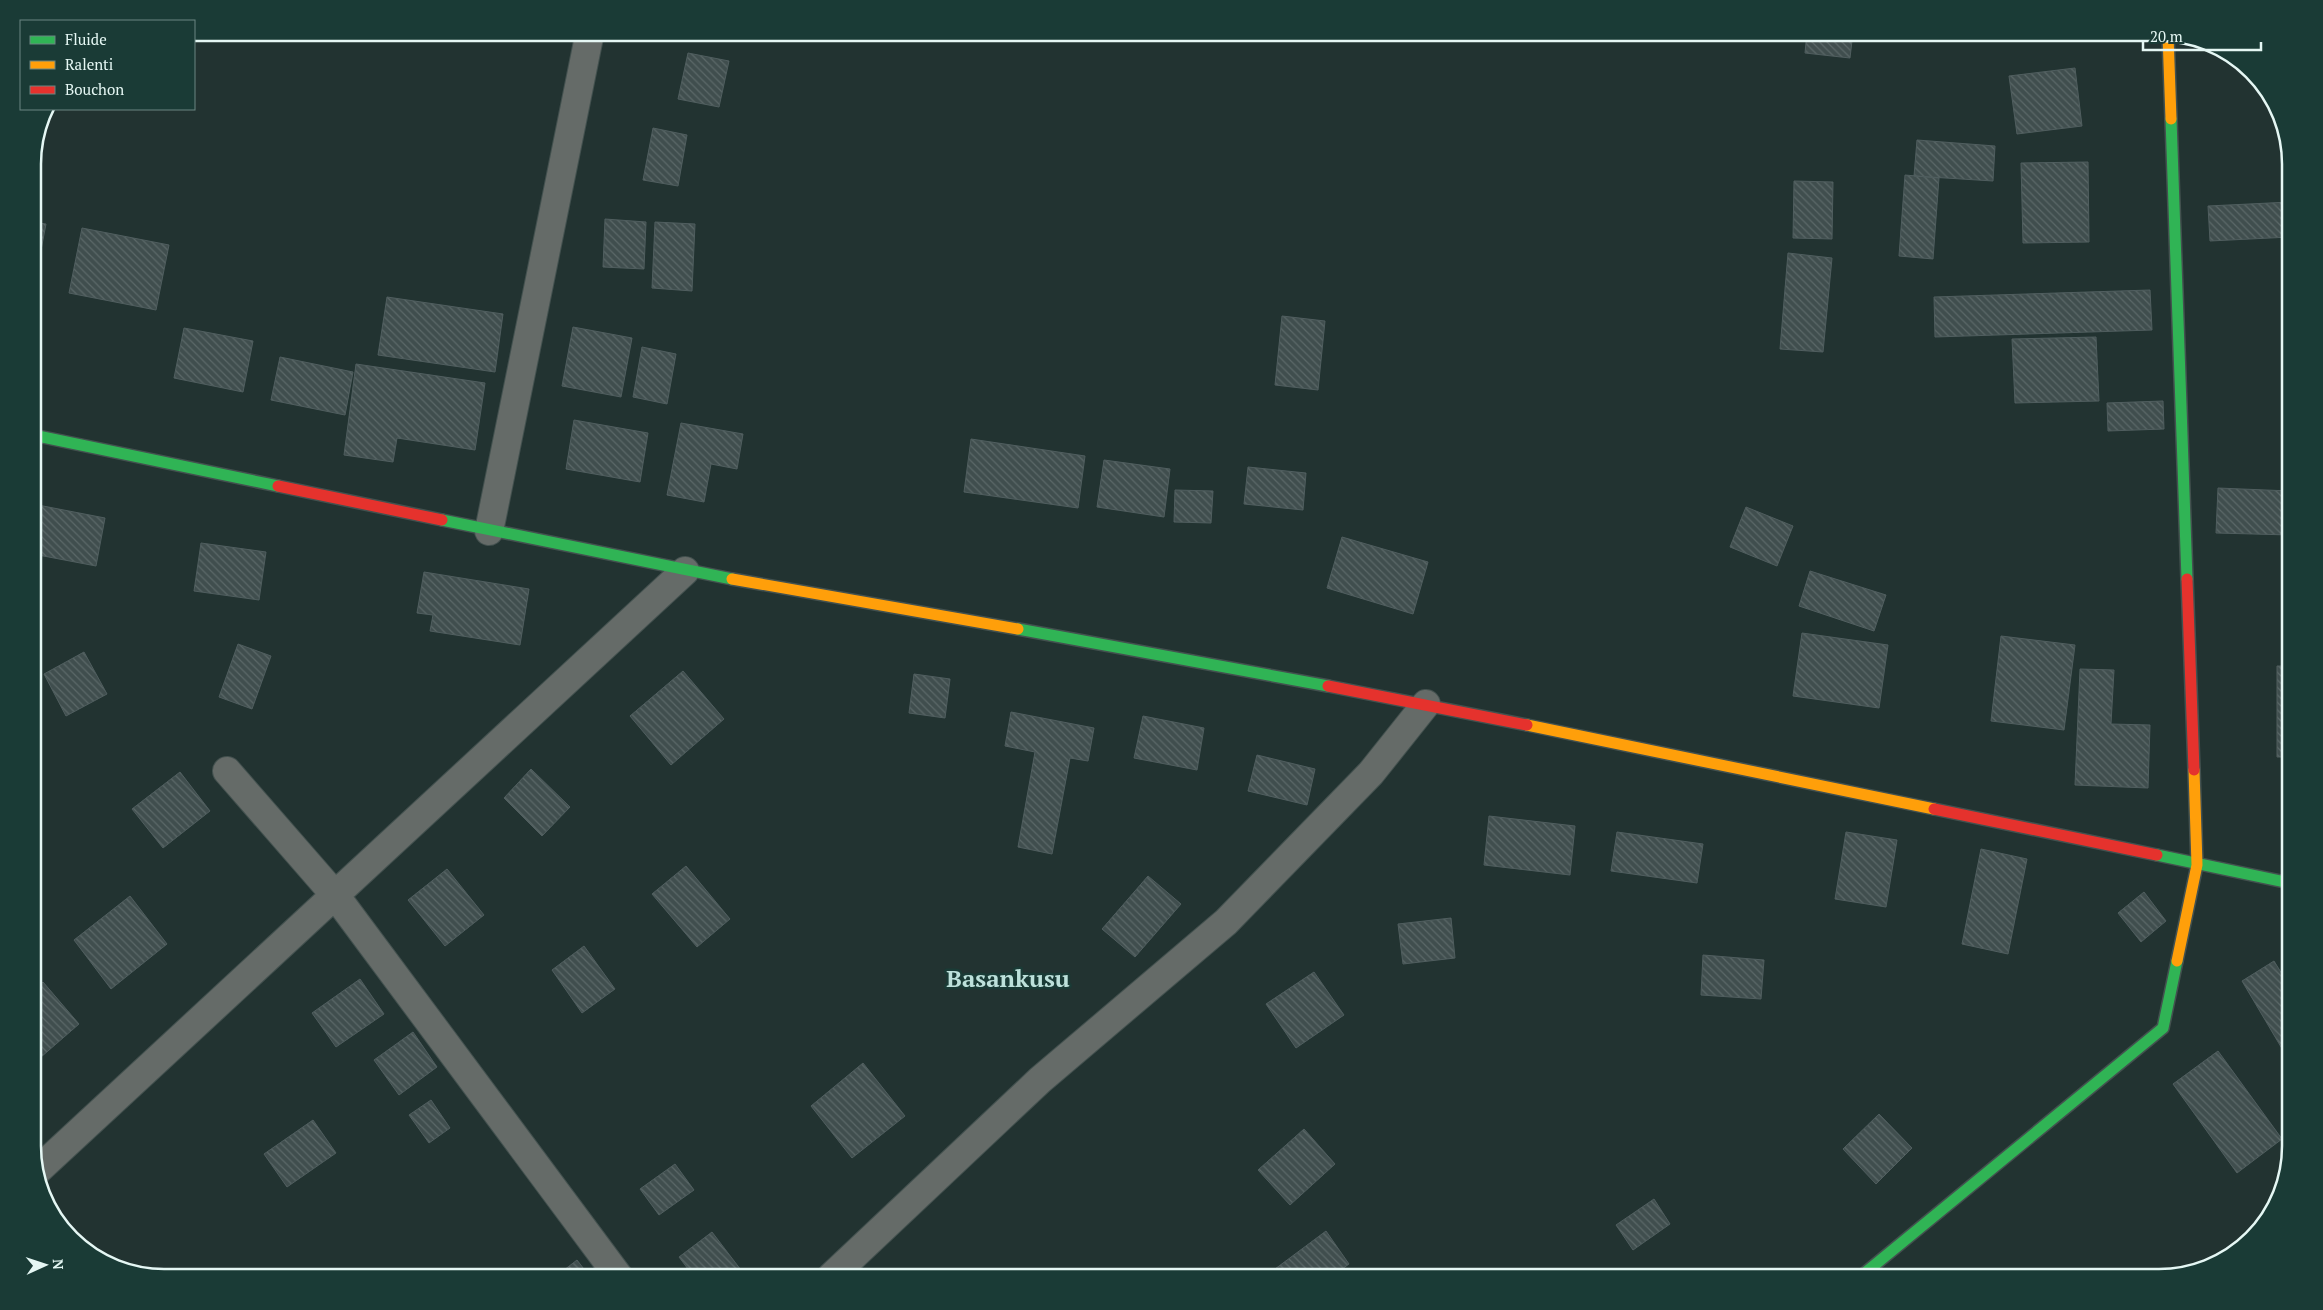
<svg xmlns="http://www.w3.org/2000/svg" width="2323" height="1310" viewBox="0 0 2323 1310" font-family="'PT Serif',serif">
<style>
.building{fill:url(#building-back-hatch);stroke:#505e5f}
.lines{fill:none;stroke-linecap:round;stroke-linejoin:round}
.street-casing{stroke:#43514f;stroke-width:30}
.fast-casing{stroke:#43514f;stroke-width:14}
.slow-casing{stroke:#43514f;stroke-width:14}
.jam-casing{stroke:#43514f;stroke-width:14}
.street{stroke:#656b68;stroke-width:28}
.fast{stroke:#30b455;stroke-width:11}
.slow{stroke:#ff9f0a;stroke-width:11}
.jam{stroke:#e5322d;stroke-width:11}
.labels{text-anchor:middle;stroke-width:5;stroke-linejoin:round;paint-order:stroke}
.town-label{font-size:24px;font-weight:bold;fill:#bde1db;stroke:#1a3b36}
.rim{fill:none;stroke:#e5f7f4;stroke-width:2.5}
</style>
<defs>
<pattern id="building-back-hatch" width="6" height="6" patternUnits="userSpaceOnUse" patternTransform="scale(1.25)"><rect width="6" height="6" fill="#404e4e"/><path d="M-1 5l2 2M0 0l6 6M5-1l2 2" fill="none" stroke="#5b6868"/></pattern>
</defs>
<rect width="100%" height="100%" fill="#223331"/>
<path class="building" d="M1807,32H1853L1850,58L1805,53Z
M688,53L729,61L719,107L678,99Z
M2075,68L2082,126L2017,134L2009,76Z
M653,128L687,135L678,186L643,180Z
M1917,140L1995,146L1993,181L1914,176Z
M2088,162L2089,242L2023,243L2021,163Z
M1905,175L1939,178L1933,259L1899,256Z
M1794,181L1833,182L1832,239L1793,238Z
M2290,202V237L2210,241L2208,206Z
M605,219L646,222L644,269L603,267Z
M33,222L46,224L33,292Z
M655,222L695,224L692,291L652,288Z
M82,228L169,245L156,310L69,293Z
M1788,253L1832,258L1823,352L1780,349Z
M2150,290L2152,330L1935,337L1934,297Z
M387,297L503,314L495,372L378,355Z
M1282,316L1325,321L1318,390L1275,385Z
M573,327L632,338L621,397L562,386Z
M184,328L253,341L243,392L174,378Z
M2096,337L2099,401L2015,403L2012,339Z
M642,347L676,354L667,404L633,397Z
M280,357L353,372L345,415L271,400Z
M356,364L485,383L475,450L397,438L393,462L344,455Z
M2163,401L2164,429L2108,431L2107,403Z
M574,420L648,433L640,482L566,469Z
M681,423L743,434L737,469L711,464L704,502L667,495Z
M971,439L1085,456L1078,508L964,492Z
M1104,460L1170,469L1164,517L1097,507Z
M1248,467L1306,473L1303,510L1244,504Z
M2218,488L2290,491V535L2216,533Z
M1175,490L1213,491L1211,523L1174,522Z
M38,505L105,518L96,566L33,554V534Z
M1746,507L1793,526L1777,566L1730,547Z
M1342,537L1428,562L1413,614L1327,588Z
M201,543L266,552L259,600L194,591Z
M1810,571L1886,595L1874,631L1799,606Z
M424,572L529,589L520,645L430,631L433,615L417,613Z
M1802,633L1888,645L1879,708L1793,696Z
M2001,636L2075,645L2064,730L1991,721Z
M238,644L271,656L252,709L219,697Z
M84,652L107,694L66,716L44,674Z
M2277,666H2290V757H2277Z
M2080,669L2114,670L2111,724L2150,725L2148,788L2075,785Z
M683,671L724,719L671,765L630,716Z
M914,674L950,679L945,718L909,713Z
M1011,712L1094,728L1088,761L1070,758L1052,854L1018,847L1035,752L1005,746Z
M1143,716L1204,728L1197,770L1134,758Z
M1257,755L1315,769L1307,805L1248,791Z
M531,769L570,807L542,836L504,798Z
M180,772L210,811L163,848L132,809Z
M1489,816L1575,826L1570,875L1484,865Z
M1617,832L1703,844L1697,883L1611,871Z
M1846,832L1897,840L1886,907L1835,899Z
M1981,849L2027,859L2008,954L1962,944Z
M686,866L730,919L697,947L652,894Z
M447,869L484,915L445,946L408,900Z
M1148,876L1181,904L1135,957L1102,929Z
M2144,892L2166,921L2141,942L2118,913Z
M130,896L167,944L111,989L74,940Z
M1451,918L1455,958L1403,964L1398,924Z
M584,946L615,989L582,1013L552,970Z
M1703,955L1764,960L1761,999L1701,995Z
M2274,961L2290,987V1048L2284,1052L2242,981Z
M1314,972L1344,1015L1296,1048L1266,1004Z
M360,979L384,1014L336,1047L312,1013Z
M43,982L79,1024L33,1064V991Z
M413,1032L437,1067L399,1095L374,1060Z
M2218,1051L2282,1139L2237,1173L2173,1084Z
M863,1063L905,1116L852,1158L811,1106Z
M431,1100L450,1128L429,1143L409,1115Z
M1879,1114L1912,1148L1876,1184L1843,1149Z
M313,1120L336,1153L287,1187L264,1154Z
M1304,1129L1335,1164L1290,1205L1258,1170Z
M675,1164L694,1190L659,1215L640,1189Z
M1654,1199L1670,1224L1633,1250L1616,1225Z
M1326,1231L1349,1264L1331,1277H1281L1275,1269Z
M712,1232L744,1274L740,1277H694L679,1257Z
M577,1260L590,1277H555Z"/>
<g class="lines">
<defs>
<path id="street" d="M489,531L590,32
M227,771L335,895L619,1277
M38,1170L685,571
M831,1277L1040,1080L1226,922L1371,773L1426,704"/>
<path id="fast" d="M2171,119L2187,579
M33,435L278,486
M442,520L732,579
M1018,629L1328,686
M2157,855L2290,883
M1860,1277L2163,1028L2177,961"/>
<path id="slow" d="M2168,35L2171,119
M732,579L1018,629
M1527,725L1934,809
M2177,961L2197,865L2194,770"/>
<path id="jam" d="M278,486L442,520
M2187,579L2194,770
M1328,686L1527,725
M1934,809L2157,855"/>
</defs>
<use href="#street" class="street-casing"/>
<use href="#fast" class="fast-casing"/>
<use href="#slow" class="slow-casing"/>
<use href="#jam" class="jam-casing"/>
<use href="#street" class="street"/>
<use href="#fast" class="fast"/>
<use href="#slow" class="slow"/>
<use href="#jam" class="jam"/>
</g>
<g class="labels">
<g class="town-label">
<text x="1008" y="987">Basankusu</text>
</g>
</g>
<path d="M0 0H2323V1310H0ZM164 41H2159A123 123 0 0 1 2282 164V1146A123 123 0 0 1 2159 1269H164A123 123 0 0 1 41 1146V164A123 123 0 0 1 164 41Z" fill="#1a3b36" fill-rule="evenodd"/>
<path class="rim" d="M164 41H2159A123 123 0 0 1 2282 164V1146A123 123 0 0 1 2159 1269H164A123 123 0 0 1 41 1146V164A123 123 0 0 1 164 41Z"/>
<rect x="20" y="20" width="175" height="90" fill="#1a3b36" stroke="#6b8682"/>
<rect x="30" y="36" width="25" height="8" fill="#30b455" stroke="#6b8682"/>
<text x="65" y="45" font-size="15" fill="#e5f7f4">Fluide</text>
<rect x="30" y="61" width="25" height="8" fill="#ff9f0a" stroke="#6b8682"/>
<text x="65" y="70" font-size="15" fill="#e5f7f4">Ralenti</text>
<rect x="30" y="86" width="25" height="8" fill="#e5322d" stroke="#6b8682"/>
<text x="65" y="95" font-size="15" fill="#e5f7f4">Bouchon</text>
<g transform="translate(45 1265) rotate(87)" stroke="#1a3b36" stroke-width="4" paint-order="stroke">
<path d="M0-4L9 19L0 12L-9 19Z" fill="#e5f7f4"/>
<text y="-8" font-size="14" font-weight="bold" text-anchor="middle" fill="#e5f7f4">N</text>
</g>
<path d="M2143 42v8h118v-8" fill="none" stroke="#e5f7f4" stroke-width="2.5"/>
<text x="2150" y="42" font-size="15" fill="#e5f7f4" stroke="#1a3b36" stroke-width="4" paint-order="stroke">20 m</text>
</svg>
